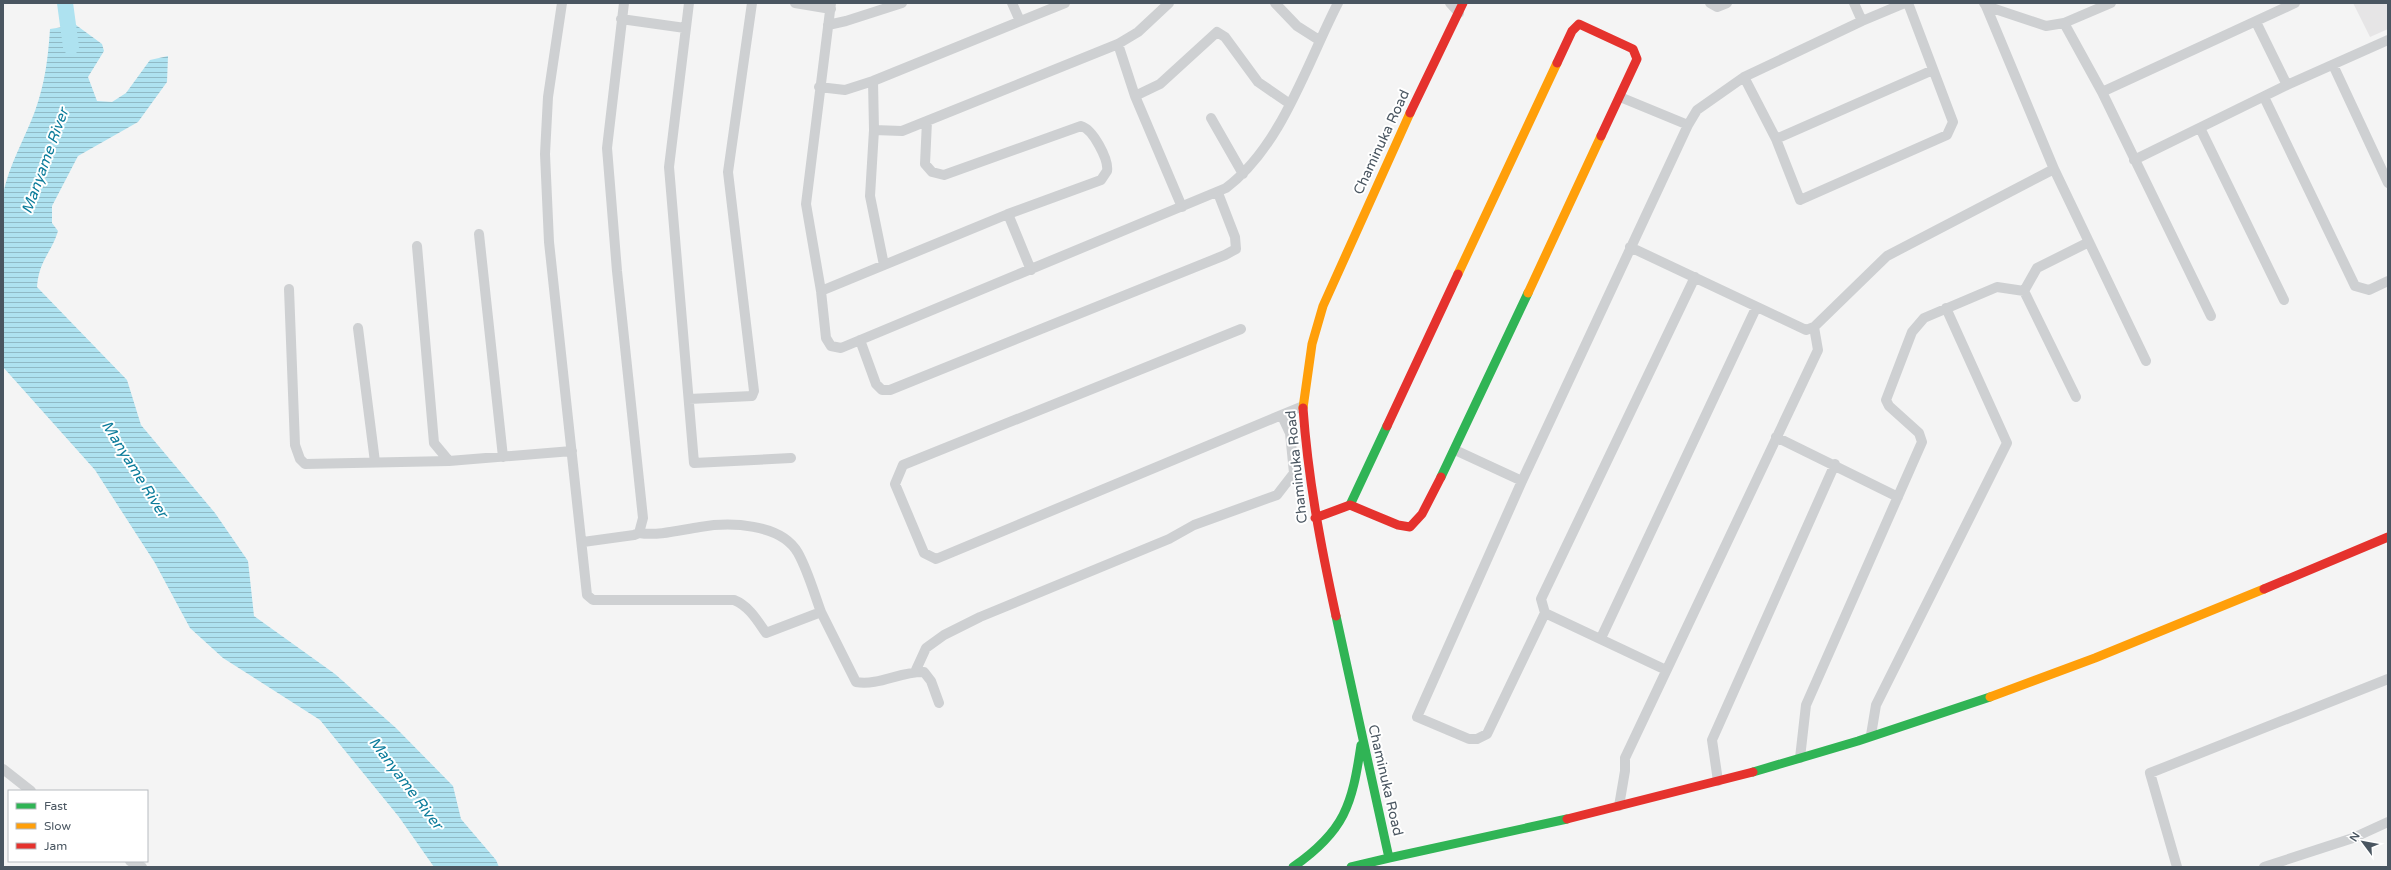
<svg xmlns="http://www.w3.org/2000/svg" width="2391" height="870" viewBox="0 0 2391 870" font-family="'Varela Round',sans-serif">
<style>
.education{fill:#e6e5e6}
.water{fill:url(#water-rules)}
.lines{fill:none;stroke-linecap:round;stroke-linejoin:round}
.river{stroke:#aee2f0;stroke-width:16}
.street{stroke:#ced0d2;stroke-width:10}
.fast{stroke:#30b455;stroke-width:9}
.slow{stroke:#ff9f0a;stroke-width:9}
.jam{stroke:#e5322d;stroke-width:9}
.labels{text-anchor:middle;stroke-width:4;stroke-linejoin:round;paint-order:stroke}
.street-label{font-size:14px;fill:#4a5661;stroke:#fff}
.water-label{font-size:15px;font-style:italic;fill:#0c7c9b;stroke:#fff}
</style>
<defs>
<pattern id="water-rules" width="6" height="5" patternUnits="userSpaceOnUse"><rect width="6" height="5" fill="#aee2f0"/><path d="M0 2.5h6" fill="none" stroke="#90bac6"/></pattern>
</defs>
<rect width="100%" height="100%" fill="#f4f4f4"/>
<path class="education" d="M2353,3H2388V29L2370,37Z"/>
<path class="water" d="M76,25L102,44L104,51L88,77L97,101L112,102L126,93L150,60L168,56L167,82L138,122L78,156L52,206V223L58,231C51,254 39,260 37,287L127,380L141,425L215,513L248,561L254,616L335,674L396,728L453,786L461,819L496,860L499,867H434L399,817L320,720L223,658L190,628L155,563L95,470L3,367V194C9,165 25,138 35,111C45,83 48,59 50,29Z"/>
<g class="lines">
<path class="river" d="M65,3L71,47"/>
<path class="street" d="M562,3L548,97L545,154L549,242L587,595L593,600H734C749,606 757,620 766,633L821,612L856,682C879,686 901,671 924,672L931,681L939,703
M689,3L669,167L694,463L791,458
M795,3L831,9
M831,3L806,204L821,291L826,338L831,346L841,348L1226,188C1282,146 1307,63 1338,3
M1012,3L1020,21
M1275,3L1297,26L1319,40
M1450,3L1459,13
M1710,3L1717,7L1727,3
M1854,3L1862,21
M1984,3L1986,6L2046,26L2064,23L2111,3
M621,19L685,28
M2256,22L2287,85
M2064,23L2102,92L2211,316
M828,25L846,21L902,3
M1118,44L1135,96L1182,207
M2333,65L2388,183
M1744,77L1776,139L1800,200L1947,135L1953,122L1908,3
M873,81L874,130L870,196L884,265
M819,87L845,90L873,81L1065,3
M2102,92L2295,3
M1135,96L1160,84L1217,32L1225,37L1258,82L1290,104
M1620,97L1688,125
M2264,97L2355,286L2369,290L2388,281
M1211,118L1243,174
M2200,128L2284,300
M874,130L902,131L1118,44L1138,32L1169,3
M1776,139L1933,70
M2134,160L2287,85L2388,40
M2054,169L2146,361
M1008,214L1031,270
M479,234L503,457
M417,246L434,443L449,461
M289,289L295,445L300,459L305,464L449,461L572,451
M821,291L1008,214L1101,180L1107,171C1109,160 1093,129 1081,126L944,175L932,172L925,164L927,121
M2024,291L2076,397
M1814,327L1887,256L2054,169L1986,6
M358,328L375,462
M1241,329L903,465L895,484L924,553L936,559L1303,406
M860,340L876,384L882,390H890L1225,255L1236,249L1235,237L1218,193
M689,399L752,396L754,391L728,172L752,3
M1776,437L1898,497
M1455,450L1522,481
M639,533C659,536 680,530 700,527C729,522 781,523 798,553C808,571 814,593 821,612
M583,542L634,535L639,533L643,518L617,271L607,148L624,3
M1545,613L1487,734L1477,739H1469L1417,717L1522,481L1688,125L1697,110L1744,77L1862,21L1905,3
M1601,638L1756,308
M1666,670L1545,613L1541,599L1695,277
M915,672L926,648L944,635L980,617L1169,539L1194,525L1277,495L1294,473L1290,433L1282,416
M1871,735L1876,705L2007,443L1946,308
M1800,758L1806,705L1922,442L1919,433L1889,406L1886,400L1912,332L1924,318L1997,287L2024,291L2037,268L2089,242
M3,769L31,791
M1718,781L1712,740L1835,464
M1619,806L1625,771V758L1818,350L1814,327L1806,330L1630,247
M130,861L142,867
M2177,867L2150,773L2388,679
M2264,867L2353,838L2388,822"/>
<path class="fast" d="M1441,477L1528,293
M1350,505L1387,426
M1336,616L1389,858L1351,867
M1753,772L1858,741L1990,697
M1389,858L1567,819
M1293,867C1345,831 1352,805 1361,745"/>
<path class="slow" d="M1458,274L1557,63
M1528,293L1601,136
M1303,408L1312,344L1323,306L1410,113
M1990,697L2095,658L2264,589"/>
<path class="jam" d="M1557,63L1572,31L1579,24L1633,49L1637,59L1601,136
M1410,113L1463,3
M1303,408C1308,479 1321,547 1336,616
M1387,426L1458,274
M1315,518L1350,505L1398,525L1410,527L1422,514L1441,477
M2264,589L2388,537
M1567,819L1753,772"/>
</g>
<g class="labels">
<g class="street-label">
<text transform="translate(1381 142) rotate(-65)" y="5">Chaminuka Road</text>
<text transform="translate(1296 467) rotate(-96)" y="5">Chaminuka Road</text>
<text transform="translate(1386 780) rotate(77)" y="5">Chaminuka Road</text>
</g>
<g class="water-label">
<text transform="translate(45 161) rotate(-70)" y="5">Manyame River</text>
<text transform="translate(135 469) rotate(58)" y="5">Manyame River</text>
<text transform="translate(406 783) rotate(53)" y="5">Manyame River</text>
</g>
</g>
<rect width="2391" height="870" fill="none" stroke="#4a5661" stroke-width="8"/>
<rect x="8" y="790" width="140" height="72" fill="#ffffff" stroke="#b7bbc0"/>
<rect x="16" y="803" width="20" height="6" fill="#30b455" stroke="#b7bbc0"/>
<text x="44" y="810" font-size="12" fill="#4a5661">Fast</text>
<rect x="16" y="823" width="20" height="6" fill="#ff9f0a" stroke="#b7bbc0"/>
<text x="44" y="830" font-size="12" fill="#4a5661">Slow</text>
<rect x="16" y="843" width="20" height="6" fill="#e5322d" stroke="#b7bbc0"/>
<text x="44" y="850" font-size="12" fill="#4a5661">Jam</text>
<g transform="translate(2363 842) rotate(302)" stroke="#ffffff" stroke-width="3" paint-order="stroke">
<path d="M0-3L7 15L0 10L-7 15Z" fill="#4a5661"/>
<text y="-6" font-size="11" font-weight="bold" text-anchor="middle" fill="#4a5661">N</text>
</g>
</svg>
